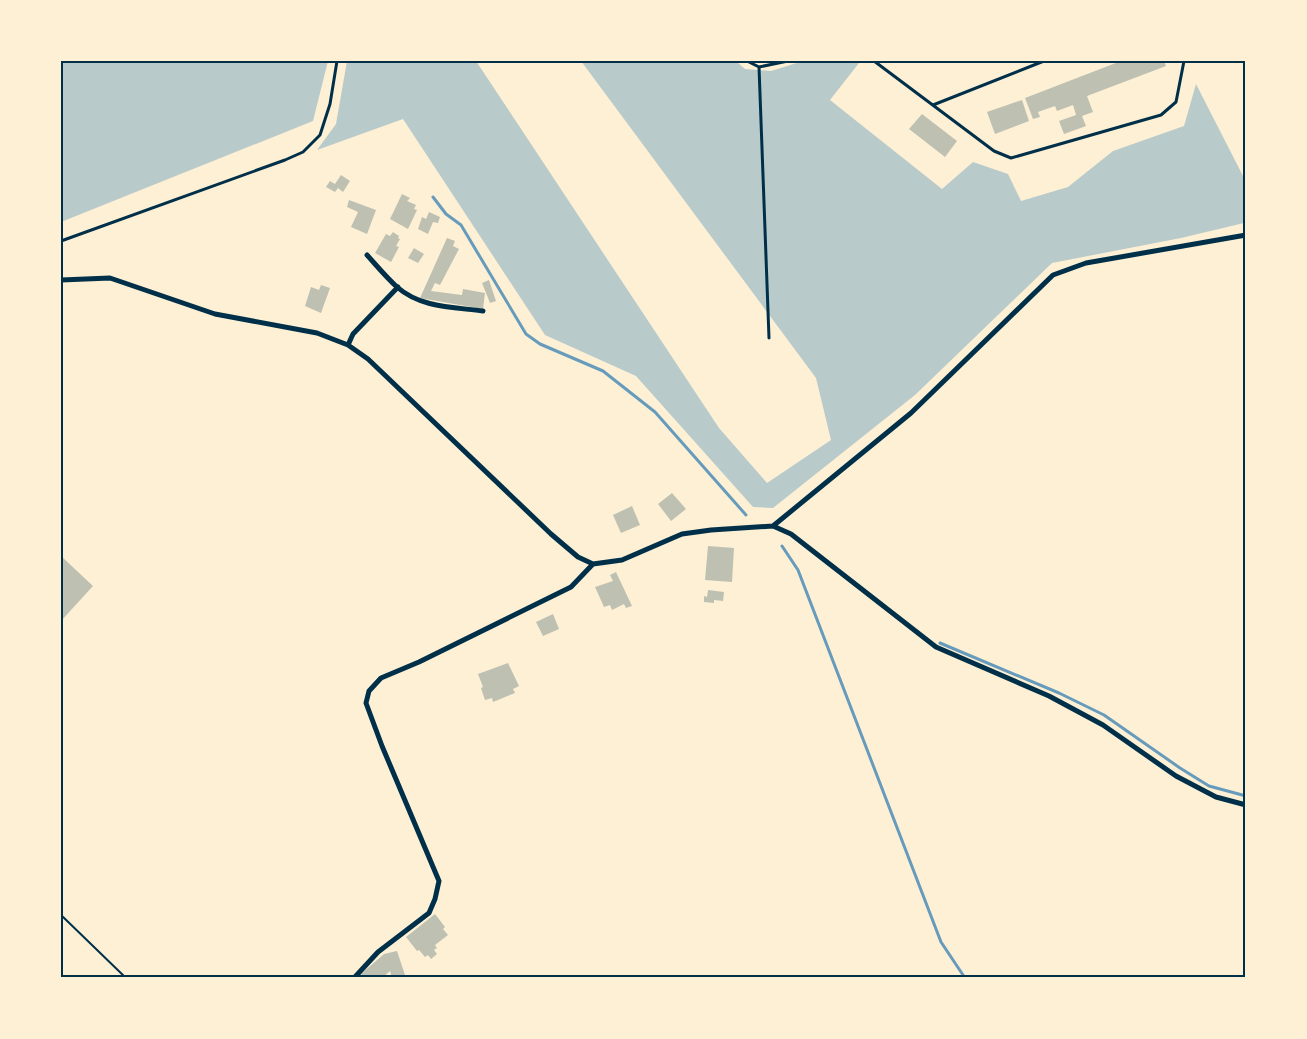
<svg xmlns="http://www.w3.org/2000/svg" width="1307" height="1039" viewBox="0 0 1307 1039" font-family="Raleway,sans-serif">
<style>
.green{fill:#b9caca}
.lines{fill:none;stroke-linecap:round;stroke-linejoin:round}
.stream{stroke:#669bbc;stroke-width:3}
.building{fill:#bec0b2}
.path{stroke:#003049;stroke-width:2}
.service{stroke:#003049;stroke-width:3}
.minor{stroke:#003049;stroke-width:5}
.neatline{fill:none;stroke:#003049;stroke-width:2}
</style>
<rect width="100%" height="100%" fill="#fdf0d5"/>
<path class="green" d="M61,61H328L313,121L61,222Z
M347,61H476L719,428L767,483L831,440L816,378L581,61H736L745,69L771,71L803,61H856L859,63L830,100L942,189L973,162L1008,174L1021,201L1068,187L1113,151L1184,126L1196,84L1243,176L1244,223L1181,238L1052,263L915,395L773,508L753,507L636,376L545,335L403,119L317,150L336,124Z"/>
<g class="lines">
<path class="stream" d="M433,197L446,214L461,225L526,334L540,344L603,371L655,412L746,515
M782,546L798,570L941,942L965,978
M940,643L1059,693L1104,715L1180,768L1209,786L1246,796"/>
</g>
<path class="building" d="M1121,61H1164L1166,66L1087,96L1093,112L1082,116L1086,126L1064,134L1059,121L1076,115L1073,105L1057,111L1055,106L1038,112L1040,117L1033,119L1025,98Z
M1022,100L1029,121L995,134L987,112Z
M922,114L957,141L945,157L909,129Z
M341,175L350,181L343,192L338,188L335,192L326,187L330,181L335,184Z
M402,194L410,198L407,201L416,205L414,209L417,210L408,229L390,219Z
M349,200L376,210L367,234L351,227L358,212L347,207Z
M429,212L440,217L438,223L433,222L428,234L418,229L422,217L426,219Z
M393,232L399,236L398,238L400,239L396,246L399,247L391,262L375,253L386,234L390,236Z
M447,238L455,241L453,246L459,249L440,285L435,283L431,291L462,295L463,289L485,293L483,309L420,298Z
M414,248L424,254L418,263L408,258Z
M489,280L496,301L490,303L482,283Z
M321,285L330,288L321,313L305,306L311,287L319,290Z
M672,493L686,509L671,521L658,504Z
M632,506L640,525L621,533L613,515Z
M708,546L734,548L732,582L705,580Z
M61,556L93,586L61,621Z
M616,572L632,606L626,608L624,604L612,610L610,605L604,607L595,587L613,581L610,575Z
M708,590L724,592L723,601L714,600V603L704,602V596L707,597Z
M553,614L559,629L543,636L536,622Z
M508,663L519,686L513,689L515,693L493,702L492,698L485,700L481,688L483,687L478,674Z
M435,914L445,927L443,929L448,935L435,945L437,948L434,950L437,954L431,959L428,955L425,957L419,950L417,951L406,937Z
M397,951L406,978H392L390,971L382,978H365L361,974L384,954Z"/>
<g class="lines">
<path class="path" d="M61,915L126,978"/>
<path class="service" d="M747,61L759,67L788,61
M874,61L994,151L1011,158L1161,115L1176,102L1184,61
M759,67L769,338
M933,105L1044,61
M61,241L285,160L303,152L320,135L330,104L337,61"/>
<path class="minor" d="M367,255C377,266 386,277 397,287C421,308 453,307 483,311
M61,280L110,278L215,314L317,333L348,345L368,359L551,534L578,557L593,564L622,560L682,534L711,530L773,526L791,534L936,647L1049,696L1103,725L1176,776L1216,797L1246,805
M348,345L353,334L398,287
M773,526L911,413L1053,275L1086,263L1246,235
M354,978L378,952L429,913L435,899L439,881L382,746L366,703L369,691L381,678L419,662L571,587L593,564"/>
</g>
<rect width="1307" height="1039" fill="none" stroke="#fdf0d5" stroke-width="125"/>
<rect x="62" y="62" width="1182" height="914" class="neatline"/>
</svg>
